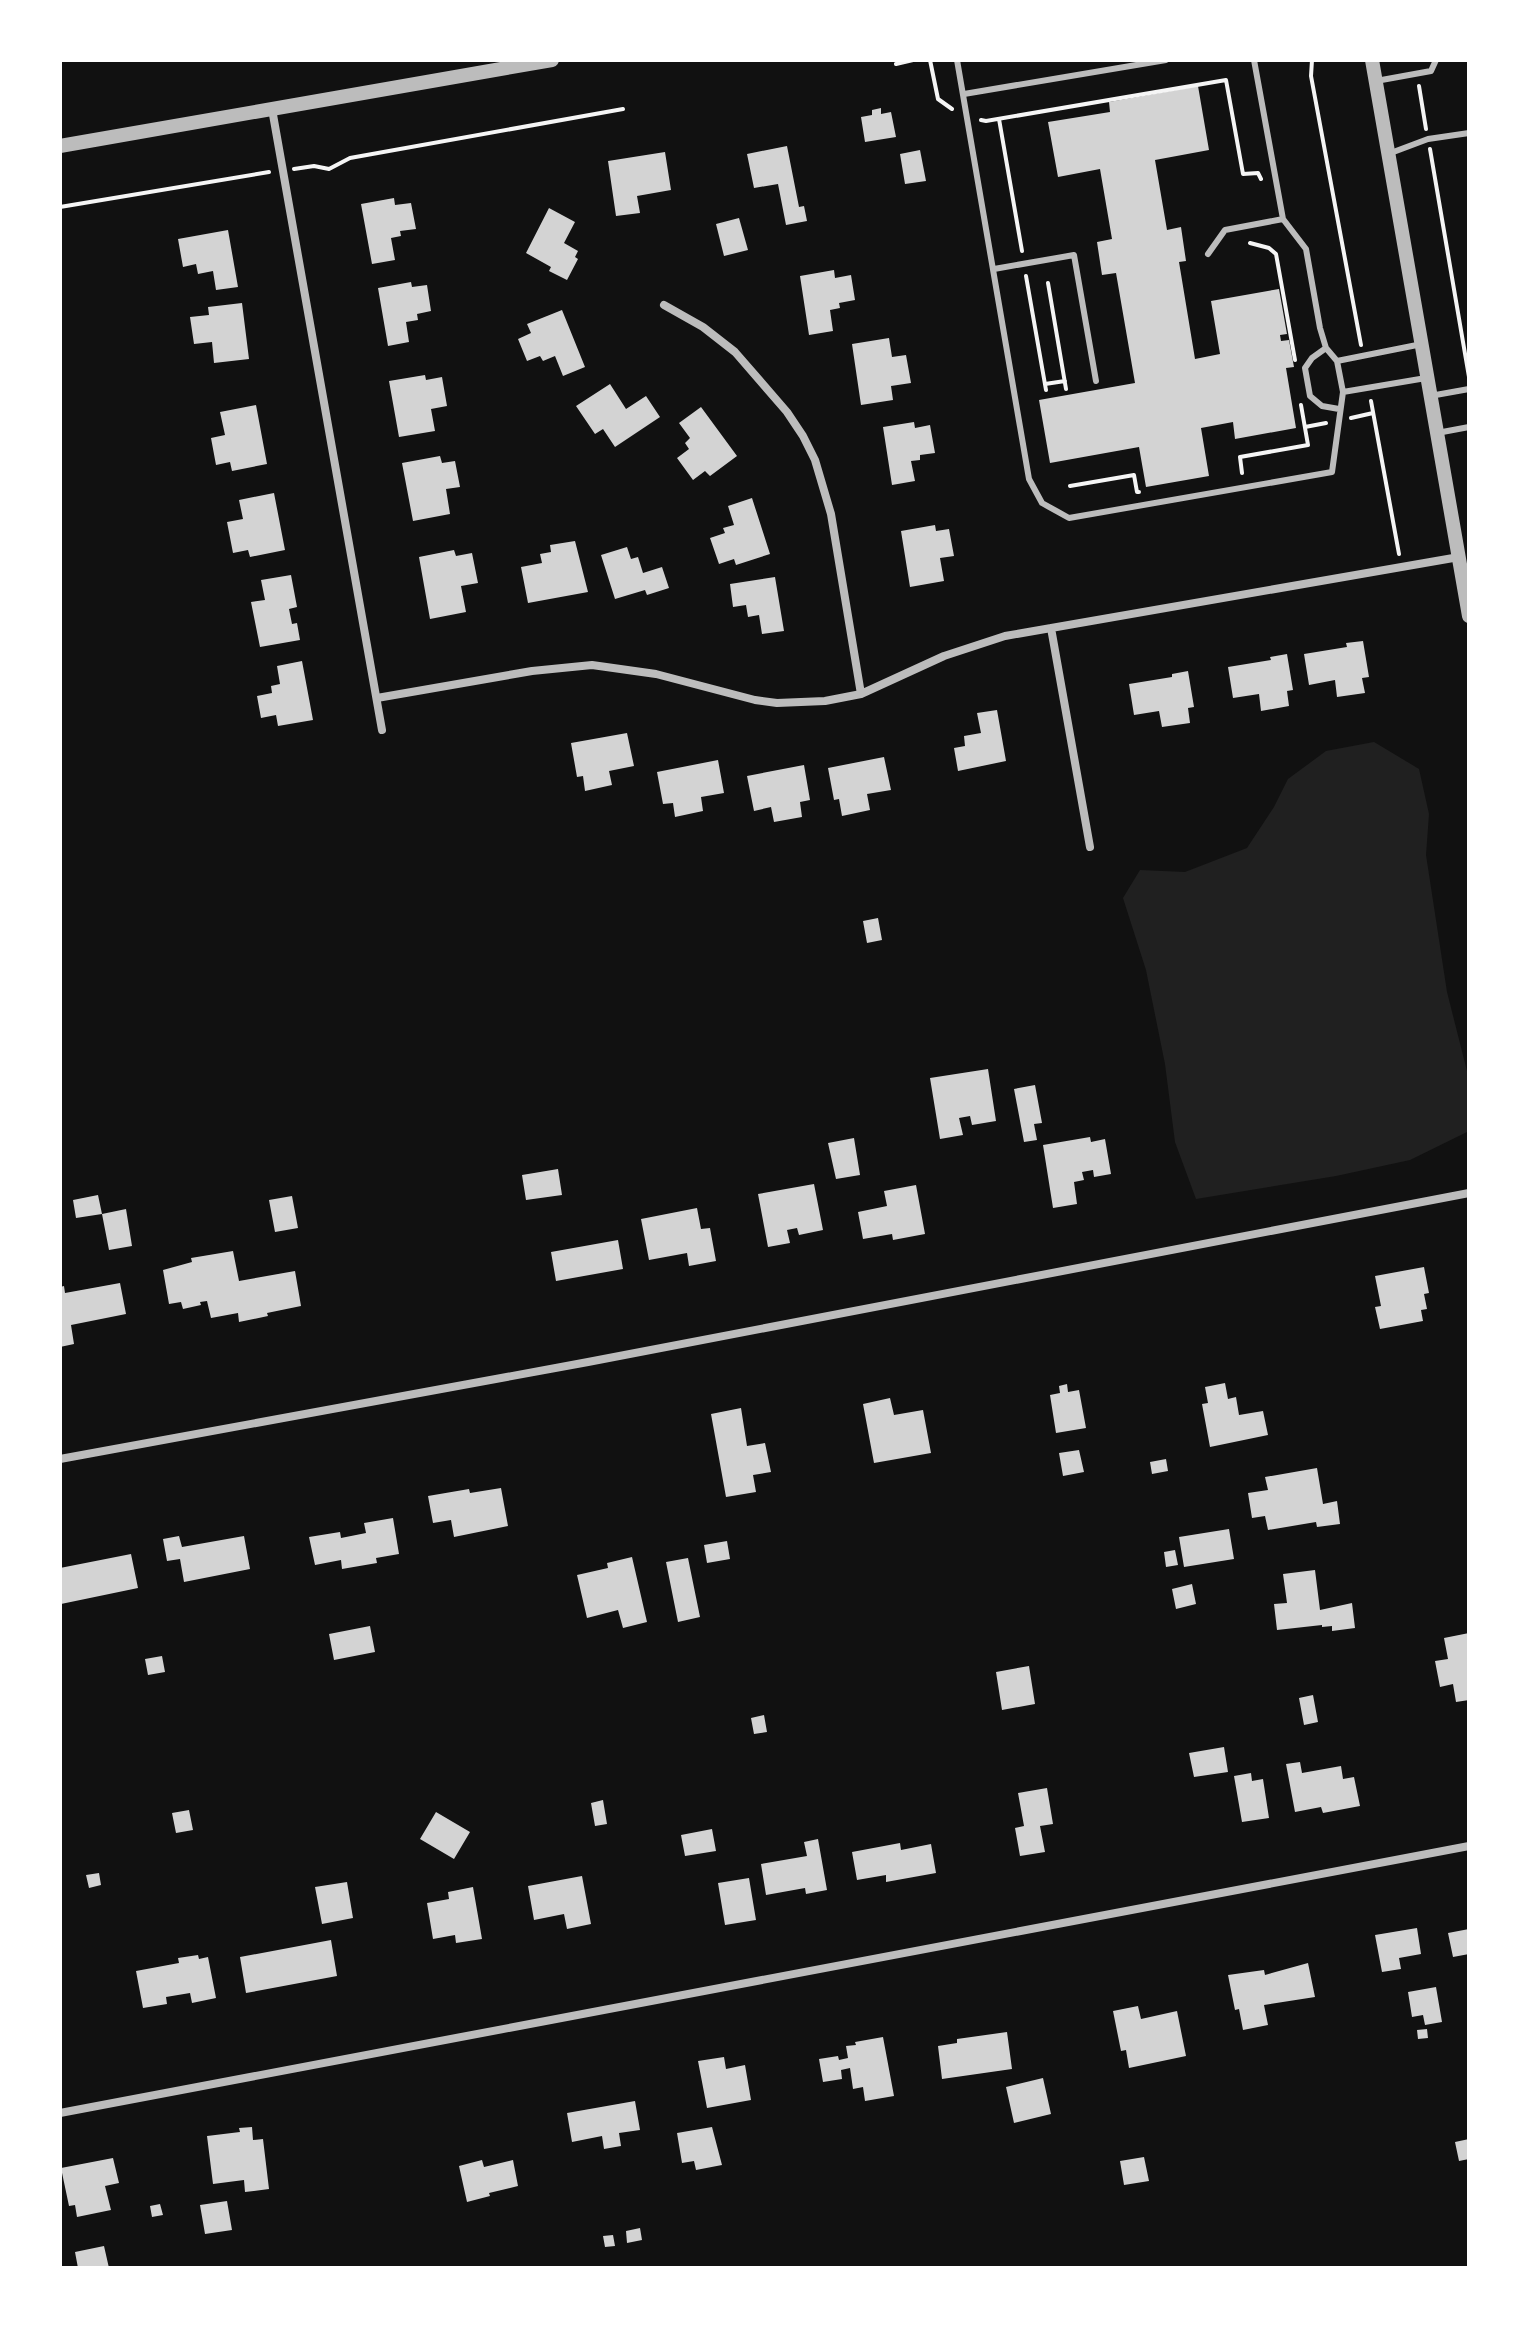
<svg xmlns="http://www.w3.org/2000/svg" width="1529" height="2328" viewBox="0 0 1529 2328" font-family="Manrope,sans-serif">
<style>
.green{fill:#202020}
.building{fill:#d3d3d3}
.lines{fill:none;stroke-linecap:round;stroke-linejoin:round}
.path{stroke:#f5f5f5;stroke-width:4}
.service{stroke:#bcbcbc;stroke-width:6}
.minor{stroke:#bcbcbc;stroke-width:8}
.tertiary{stroke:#bcbcbc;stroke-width:14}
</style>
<rect width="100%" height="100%" fill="#111"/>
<path class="green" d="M1374,742L1419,769L1429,814L1426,855L1447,992L1469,1079L1467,1132L1410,1160L1336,1176L1196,1199L1175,1142L1165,1064L1146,970L1123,898L1140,870L1185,872L1247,848L1274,807L1288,779L1326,751Z"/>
<path class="building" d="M1198,86L1209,150L1155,160L1167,230L1181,227L1186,261L1179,262L1195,359L1220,354L1211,301L1279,289L1287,334L1280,335L1281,341L1289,340L1294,367L1286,368L1296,428L1235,439L1233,422L1201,428L1209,476L1146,487L1139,447L1050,463L1039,400L1135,383L1116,273L1102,275L1097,242L1112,239L1100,169L1058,177L1048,122L1110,112L1109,102Z
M881,108V114L891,112L896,137L865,142L861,117L872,115V110Z
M787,146L799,207L804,206L807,221L786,225L778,184L754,188L747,154Z
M920,150L926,181L905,184L900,154Z
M665,152L671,190L637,196L640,213L616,216L608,161Z
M394,198L395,205L411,203L416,229L400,231L401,236L391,238L395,260L372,264L361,204Z
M549,208L575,222L564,243L578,251L575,257L578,259L567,280L549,271L551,267L526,253Z
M739,218L748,250L724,256L716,224Z
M228,230L238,287L216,290L213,271L198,274L196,264L183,267L178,239Z
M834,270L835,278L851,275L855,300L839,303L840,308L830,310L833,331L809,335L800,276Z
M411,282L412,287L427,285L431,311L417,314L418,320L406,322L409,342L388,346L378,288Z
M242,303L249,359L214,363L212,342L194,344L190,317L209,315L208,307Z
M562,310L585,367L563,376L555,356L543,361L540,356L527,361L518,339L531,333L527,324Z
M889,338L892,357L906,355L911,383L891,386L893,400L861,405L852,344Z
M425,375L426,380L442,377L447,406L431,409L435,431L399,437L389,381Z
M610,384L626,409L646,396L660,417L615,447L603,429L595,434L576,406Z
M256,405L267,464L232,471L230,462L216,465L211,438L225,435L220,412Z
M701,407L737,456L710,476L705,471L693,480L677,458L689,449L685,443L690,438L679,423Z
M914,422L915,428L930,425L935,453L920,455V460L911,461L915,481L892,485L883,427Z
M440,456L442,463L455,461L460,487L446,489L450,514L413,521L402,463Z
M274,493L285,550L250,557L248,550L233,553L227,522L243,519L239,500Z
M752,498L770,554L736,565L734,559L719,564L710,538L725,533L723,528L734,525L728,506Z
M935,525L936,531L949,529L954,556L940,558L944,581L910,587L901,531Z
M575,541L588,592L528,603L521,567L542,563L540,554L551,552L550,545Z
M627,547L631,559L638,557L643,573L662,567L669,588L647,595L645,590L615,599L601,555Z
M454,550L456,556L472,553L478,583L461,586L466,612L430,619L419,557Z
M291,575L297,607L289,609L292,624L297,623L300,640L260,647L251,602L265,600L261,580Z
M775,577L784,631L762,634L759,615L748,617L746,605L733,607L730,584Z
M1363,641L1369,677L1362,678L1365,693L1337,697L1335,680L1309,685L1304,654L1347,647L1346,643Z
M1287,654L1293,690L1287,691L1289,706L1261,711L1259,694L1233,698L1228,667L1271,660L1270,657Z
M302,661L313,720L278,726L276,715L261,718L257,696L272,693L271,686L280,684L277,666Z
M1188,671L1194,707L1188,708L1190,723L1162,727L1159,711L1134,715L1129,684L1172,677V674Z
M997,710L1006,761L958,771L954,748L965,746L964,736L981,733L977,713Z
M627,733L634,766L609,771L612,785L585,791L583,776L577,777L571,743Z
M884,757L891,790L867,794L870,810L842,816L839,799L834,800L828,768Z
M718,760L724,793L701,797L703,811L675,817L673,803L663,804L657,772Z
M804,765L810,800L800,802L802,817L774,822L771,807L754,811L747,776Z
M878,918L882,940L867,943L863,921Z
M988,1069L996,1121L972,1125L970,1116L959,1118L963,1135L940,1139L930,1078Z
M1035,1085L1042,1123L1034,1124L1037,1140L1024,1142L1014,1089Z
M1090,1137L1091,1142L1105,1139L1111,1174L1094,1177L1093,1170L1082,1172L1084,1180L1074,1182L1077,1204L1053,1208L1043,1145Z
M854,1138L860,1175L836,1179L828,1143Z
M558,1169L562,1195L526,1200L522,1175Z
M814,1184L823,1230L799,1235L797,1228L787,1230L790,1243L768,1247L758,1194Z
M916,1185L925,1234L893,1240L892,1234L863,1239L858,1212L887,1206L884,1191Z
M98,1195L102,1214L76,1218L73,1200Z
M292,1196L298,1228L275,1232L269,1200Z
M697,1208L701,1229L710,1228L716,1261L689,1266L687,1253L649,1260L641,1219Z
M126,1209L132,1246L109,1250L102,1214Z
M618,1240L623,1269L556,1281L551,1252Z
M233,1251L239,1281L295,1271L301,1306L267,1313L268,1316L239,1322L238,1313L211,1318L207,1301L200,1302L201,1305L183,1309L181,1302L169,1304L163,1270L192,1262L191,1258Z
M1424,1267L1429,1293L1424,1294L1427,1309L1421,1310L1423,1321L1380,1329L1375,1307L1381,1306L1375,1276Z
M120,1283L126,1314L71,1325L74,1344L60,1347V1287L64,1286L65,1293Z
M1225,1383L1228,1399L1236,1397L1239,1415L1263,1411L1268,1435L1210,1447L1202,1404L1208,1403L1205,1387Z
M1067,1384L1068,1392L1079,1390L1086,1428L1056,1433L1050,1395L1060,1393L1059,1386Z
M890,1398L894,1415L923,1410L931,1453L874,1463L863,1404Z
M741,1408L747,1446L765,1443L771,1472L753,1475L756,1492L726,1497L711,1414Z
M1079,1450L1084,1472L1063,1476L1059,1453Z
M1166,1459L1168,1471L1152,1474L1150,1462Z
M1317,1468L1323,1504L1337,1501L1340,1524L1317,1527L1316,1522L1268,1530L1265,1516L1252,1518L1248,1493L1268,1490L1265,1477Z
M501,1488L508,1526L454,1537L451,1520L433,1523L428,1496L469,1489L470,1493Z
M393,1518L399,1554L376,1558L377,1563L342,1569L341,1560L315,1565L309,1537L340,1532L341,1538L366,1533L364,1523Z
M1229,1529L1234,1559L1184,1567L1179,1537Z
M179,1536L182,1547L244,1536L250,1569L184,1582L180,1559L167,1561L163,1539Z
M727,1541L730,1559L707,1563L704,1545Z
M1175,1550L1178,1565L1166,1567L1164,1552Z
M131,1554L138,1588L61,1604L60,1568Z
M632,1557L647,1622L623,1628L618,1610L587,1618L577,1575L608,1568L607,1563Z
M688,1558L700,1617L678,1622L666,1562Z
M1315,1570L1320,1610L1352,1603L1355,1628L1332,1631V1626L1322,1627V1625L1277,1630L1274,1604L1287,1603L1283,1574Z
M1192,1584L1196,1604L1176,1609L1172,1589Z
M370,1626L375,1652L334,1660L329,1634Z
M1469,1633V1700L1456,1702L1453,1684L1440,1687L1435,1661L1448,1659L1444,1638Z
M162,1656L165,1672L148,1675L145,1659Z
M1029,1666L1035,1704L1002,1710L996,1672Z
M1313,1695L1318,1722L1304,1725L1299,1698Z
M764,1715L767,1732L754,1734L751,1718Z
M1224,1747L1228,1772L1194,1777L1189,1753Z
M1300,1762L1302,1773L1341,1766L1343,1779L1354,1777L1360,1806L1323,1813L1321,1807L1295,1812L1286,1764Z
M1251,1773L1252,1781L1263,1779L1269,1818L1242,1822L1234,1776Z
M1047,1788L1053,1824L1040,1826L1045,1852L1020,1856L1015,1828L1024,1826L1018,1793Z
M603,1800L607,1824L595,1826L591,1803Z
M189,1810L193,1830L176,1833L172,1813Z
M436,1812L470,1832L454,1859L420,1839Z
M712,1829L716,1851L685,1856L681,1835Z
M818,1839L827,1890L806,1894L805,1888L766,1895L761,1864L807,1856L804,1842Z
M900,1843L901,1850L931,1844L936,1873L886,1882V1875L857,1880L852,1852Z
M99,1873L101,1885L89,1888L86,1875Z
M582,1876L591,1924L567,1929L564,1914L534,1920L528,1886Z
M749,1878L756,1920L725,1925L718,1883Z
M347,1882L353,1918L322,1924L315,1887Z
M473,1887L482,1939L456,1943L455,1935L433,1939L427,1903L449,1899L448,1892Z
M1417,1928L1421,1954L1399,1958L1401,1969L1382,1972L1375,1935Z
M1469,1929V1954L1453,1957L1448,1933Z
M331,1940L337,1976L246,1993L240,1957Z
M198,1955L199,1959L208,1957L216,1998L192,2003L190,1993L166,1997L167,2004L143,2008L136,1971L179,1963L178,1958Z
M1308,1963L1315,1997L1264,2005L1268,2025L1243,2030L1239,2009L1235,2010L1228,1975L1264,1970L1265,1975Z
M1436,1987L1442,2022L1425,2025L1423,2015L1412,2017L1408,1992Z
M1138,2006L1141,2019L1177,2011L1186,2056L1129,2068L1126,2050L1121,2051L1113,2011Z
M1427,2029L1428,2038L1418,2039L1417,2030Z
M1007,2032L1012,2069L942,2079L938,2046L957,2043V2039Z
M883,2037L894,2096L865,2101L863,2087L853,2089L850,2068L841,2070L842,2079L823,2082L819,2059L838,2056L839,2060L848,2058L846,2046L856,2045L855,2042Z
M724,2057L726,2069L745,2065L751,2100L707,2108L698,2061Z
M1043,2078L1051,2114L1014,2123L1006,2087Z
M635,2101L640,2130L619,2133L621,2146L604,2149L602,2136L572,2142L567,2113Z
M252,2127L253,2140L263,2139L269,2189L245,2192L244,2180L213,2184L207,2136L240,2132L239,2128Z
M712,2127L722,2165L696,2170L694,2161L682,2163L677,2133Z
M1469,2139V2159L1459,2161L1455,2142Z
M1144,2157L1149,2181L1124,2185L1120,2161Z
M113,2158L119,2183L105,2186L111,2210L77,2217L75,2205L69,2206L61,2168Z
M482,2160L484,2167L513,2160L518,2186L489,2193L490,2196L467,2202L459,2166Z
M227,2201L232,2230L205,2234L200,2205Z
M160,2204L163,2215L152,2217L150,2206Z
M640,2228L642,2240L627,2243L626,2231Z
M613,2235L615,2246L605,2247L603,2236Z
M104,2246L109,2268H78L75,2252Z"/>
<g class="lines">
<path class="path" d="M930,60L938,99L952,109
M1312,60L1311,76L1361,345
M896,64L913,60
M1419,86L1426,129
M999,119L1022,251
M981,120L986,121L1226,80L1243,174L1258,173L1261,179
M1430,149L1469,377
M294,169L314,166L329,169L350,158L623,109
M60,207L269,172
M1250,243L1269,248L1276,254L1295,360
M1026,276L1046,390
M1048,283L1066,389
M1045,384L1065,381
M1371,401L1399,554
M1351,418L1373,413
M1305,427L1326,423
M1242,473L1240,457L1308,445L1301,405
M1070,486L1134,475L1137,492H1139"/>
<path class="service" d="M957,60L1029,479L1042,503L1069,518L1332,472L1343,392L1337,361L1326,348L1320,328L1306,249L1283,219L1254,60
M1376,81L1431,71L1436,60
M964,94L1166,60
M1388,154L1428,139L1469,133
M1208,254L1225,230L1283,219
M994,269L1074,255L1096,381
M1326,348L1312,358L1305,368L1310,396L1322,406L1339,409
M1337,361L1422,344
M1343,392L1426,378
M1430,396L1469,389
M1437,433L1469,427"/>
<path class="minor" d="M272,109L382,730
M664,305L703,327L735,352L787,412L803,436L815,460L831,514L861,694
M1051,628L1090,847
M377,698L532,671L592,665L656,674L755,700L777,703L825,701L861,694L944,656L1005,636L1459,557
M60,1459L588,1362L1469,1193
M60,2113L1469,1846"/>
<path class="tertiary" d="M1372,60L1469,616
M60,146L552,60"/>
</g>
<rect width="1529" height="2328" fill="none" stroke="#ffffff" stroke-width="124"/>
</svg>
